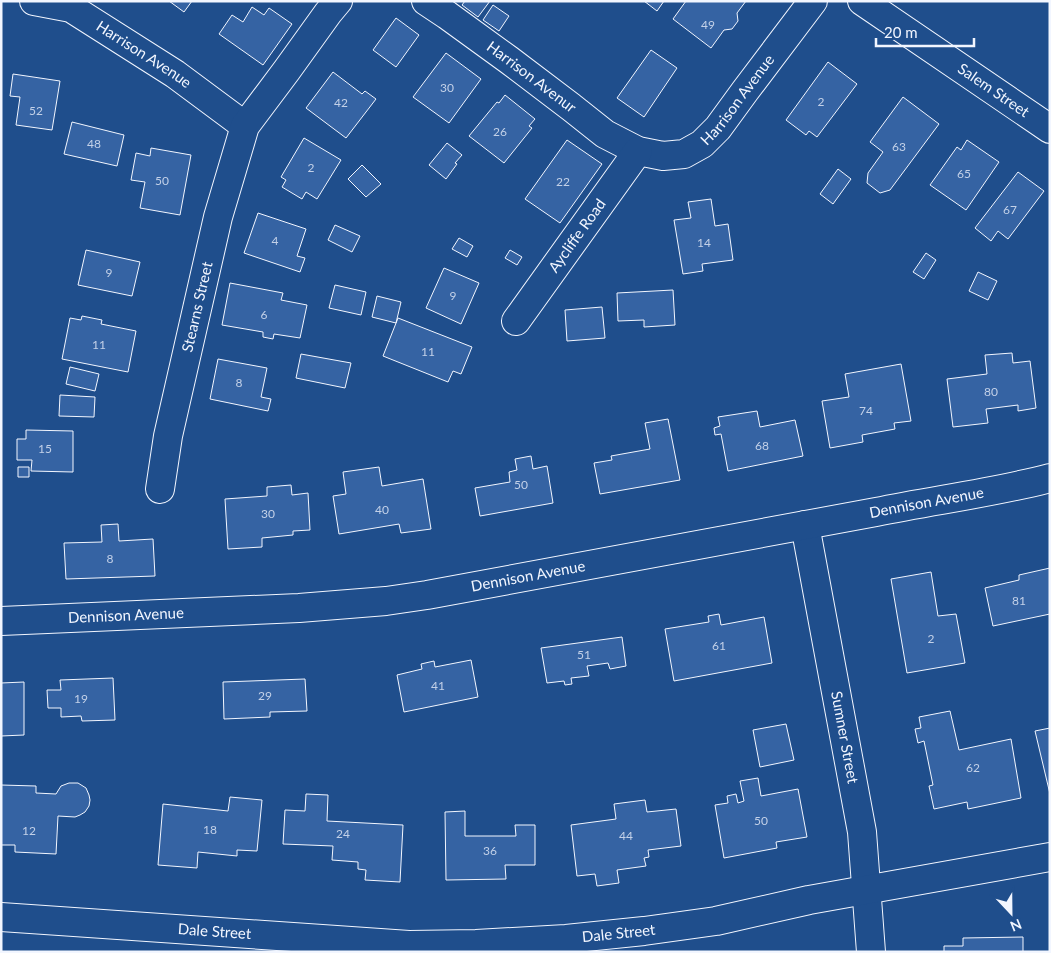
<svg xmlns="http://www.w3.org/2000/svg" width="1051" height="953" viewBox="0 0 1051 953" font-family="Lato,sans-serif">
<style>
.building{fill:#3563a3;stroke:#f2f6ff}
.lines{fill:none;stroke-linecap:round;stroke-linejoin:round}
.street-casing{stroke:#f2f6ff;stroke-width:30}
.secondary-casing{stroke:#f2f6ff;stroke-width:30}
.street{stroke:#1f4e8c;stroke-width:28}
.secondary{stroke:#1f4e8c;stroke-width:28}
.labels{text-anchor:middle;stroke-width:4;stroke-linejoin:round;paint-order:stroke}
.number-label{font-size:12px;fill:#c3d1e8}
.street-label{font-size:15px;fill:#f2f6ff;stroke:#1f4e8c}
</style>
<rect width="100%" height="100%" fill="#1f4e8c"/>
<path class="building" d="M169,1H192L184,12Z
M465,1H490L478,17L462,5Z
M644,1H664L657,11Z
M686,1H746L737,13L738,21L732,29L724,30L711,48L673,19Z
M493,5L509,16L499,31L483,20Z
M252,7L264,15L269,8L292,24L263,65L219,34L232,15L243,22Z
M396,18L419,35L396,67L373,50Z
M651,50L677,68L644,117L617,98Z
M446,53L481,79L449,123L413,97Z
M828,62L857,84L817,137L809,131L806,135L786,120Z
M333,72L362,94L365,91L376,99L346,138L306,108Z
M13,74L60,81L52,130L16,125L20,97L10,96Z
M505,95L535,119L529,126L532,128L504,163L469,136L497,102L499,103Z
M903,97L939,124L890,190L880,193L867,183L868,173L883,152L870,142Z
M72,122L124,135L117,166L64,154Z
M304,138L341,160L317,199L306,192L302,199L282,187L286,180L281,177Z
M567,140L602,164L560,223L525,199Z
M967,140L999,162L966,210L930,185L957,147L961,150Z
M447,143L462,155L455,163L457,164L446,179L429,165Z
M151,148L191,155L180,215L140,208L145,182L131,180L136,153L150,156Z
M362,165L381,184L366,197L348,179Z
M838,169L851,179L833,204L820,194Z
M1018,172L1044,191L1008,239L998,231L991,241L975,228Z
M711,199L715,226L728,224L733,260L702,264L703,271L683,274L674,220L691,218L688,202Z
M258,213L306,229L297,256L305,258L300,272L244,253Z
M335,225L360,236L352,252L328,240Z
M459,238L473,246L467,257L452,249Z
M86,250L140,262L132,296L78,285Z
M510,250L522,257L517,265L505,258Z
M926,253L936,260L924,279L913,272Z
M444,268L479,283L461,324L426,308Z
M978,272L997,281L988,300L969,291Z
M230,283L283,293L281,300L307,305L300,338L274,334L273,339L263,337V332L222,325Z
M335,285L366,292L361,315L329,308Z
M673,290L675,325L644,327V320L618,321L617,293Z
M377,296L401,302L396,323L372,317Z
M602,307L605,338L567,341L565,310Z
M82,316L102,320L101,324L136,331L128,372L62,359L70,318L81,320Z
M398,318L472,347L461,374L453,371L448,382L383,356Z
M1012,353L1013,363L1030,361L1036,408L1018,411V405L986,409L988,423L953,427L947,379L987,374L985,355Z
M301,354L351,363L345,388L296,378Z
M218,359L267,368L261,397L271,399L268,411L210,399Z
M901,364L911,421L894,423L895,429L862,435L863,442L830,448L822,401L849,397L845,374Z
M70,367L99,374L95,391L66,384Z
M60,395L95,397L94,417L59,416Z
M757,411L760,427L795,420L803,456L728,471L721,434L715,435L714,428L720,426L718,417Z
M668,419L680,480L600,494L594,463L612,460L611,456L650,449L645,423Z
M26,430L73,431V472L31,471L32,460H17V439H26Z
M531,456L533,469L547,466L553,503L480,516L475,488L510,482L509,472L517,470L515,459Z
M18,467H29V477H18Z
M379,467L382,486L423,479L431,529L401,533L399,524L339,534L333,496L346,494L343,472Z
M291,485L292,495L308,493L310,530L293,531V535L262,538V547L228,549L225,499L267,496V487Z
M118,524L119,541L153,539L155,576L66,579L64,543L102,542L101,525Z
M1050,568V614L993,626L985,588L1019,580V575Z
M931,572L938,616L956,614L965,663L907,673L891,579Z
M719,614L721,625L764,617L772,663L674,681L665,629L709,622L708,616Z
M622,637L626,666L610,669L608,663L587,666L589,676L571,678L572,684L565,685L564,681L547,683L541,648Z
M471,660L478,697L404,712L397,675L422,669L421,664L434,661L435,667Z
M113,678L115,720L82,721L81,716L61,717V708H48L47,690H61L60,680Z
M305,679L307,711L270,712V717L224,719L223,682Z
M24,682V735L1,736V683Z
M950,711L959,750L1011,739L1021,798L968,809L967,802L934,809L929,786L933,785L924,741L918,743L915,729L921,728L919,717Z
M786,724L794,760L760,767L753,730Z
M1050,728V794L1035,731Z
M758,778L761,796L798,789L807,837L776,842L777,848L724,858L715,805L728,803L727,796L736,794L738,803L744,801L740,781Z
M69,783H78L86,788L89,795L90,800L89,806L85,812L80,815L75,817L58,816L56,854L15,852V845H1V785L36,786V793L56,794L61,786Z
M306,794L328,795L327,821L403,825L400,882L365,880L366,870L358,869V862L332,860L333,846L283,844L285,810L305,811Z
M230,797L262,800L257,851L237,850V856L198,852L197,868L158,865L163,804L228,811Z
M645,800L647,812L676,809L681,846L648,850L649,857L644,858L646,866L617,870L619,883L597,886L595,874L577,876L571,825L616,819L614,804Z
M465,811V836H516L515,825H535V865H505L506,879L446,880L445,812Z
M1023,937V952H944V946H963V938Z"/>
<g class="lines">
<defs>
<g id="street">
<path id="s1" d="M34,1L71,8L175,74L245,126"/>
<path id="s2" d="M426,1L447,15L509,60L571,107L605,134L638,151L663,156L684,154L702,144L718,128L745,91L813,1"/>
<path id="s3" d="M516,321L638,151"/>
<path id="s4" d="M160,489L168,436L218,217L245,126L287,70L328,13L338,1"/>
<path id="s5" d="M805,525L862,832L871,952"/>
<path id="s6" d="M1,621L299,608L386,601L427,595C576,567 726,541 876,512C934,500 993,493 1050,478"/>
<path id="s7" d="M1,917L409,945L476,944L566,939L644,931L716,921L809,900L1050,857"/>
</g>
<g id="secondary">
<path id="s8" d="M862,1L1050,129"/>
</g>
</defs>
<use href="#street" class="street-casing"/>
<use href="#secondary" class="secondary-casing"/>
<use href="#street" class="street"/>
<use href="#secondary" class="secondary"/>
</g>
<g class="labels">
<g class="number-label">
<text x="708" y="29">49</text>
<text x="447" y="92">30</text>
<text x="821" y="106">2</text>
<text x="341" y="107">42</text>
<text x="36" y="115">52</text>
<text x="500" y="136">26</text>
<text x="94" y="148">48</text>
<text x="899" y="151">63</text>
<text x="311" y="172">2</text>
<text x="964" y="178">65</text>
<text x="162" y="185">50</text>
<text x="563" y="186">22</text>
<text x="1010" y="214">67</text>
<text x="275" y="245">4</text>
<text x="704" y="247">14</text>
<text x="109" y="277">9</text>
<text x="453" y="300">9</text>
<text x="264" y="319">6</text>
<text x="99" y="349">11</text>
<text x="428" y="356">11</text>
<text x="239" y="387">8</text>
<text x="991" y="396">80</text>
<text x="866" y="415">74</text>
<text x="762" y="450">68</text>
<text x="45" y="453">15</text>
<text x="521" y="489">50</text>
<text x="382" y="514">40</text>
<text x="268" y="518">30</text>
<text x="110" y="563">8</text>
<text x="1019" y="605">81</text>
<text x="931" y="643">2</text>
<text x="719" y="650">61</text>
<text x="584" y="659">51</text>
<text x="438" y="690">41</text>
<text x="265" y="700">29</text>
<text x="81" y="703">19</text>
<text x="973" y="772">62</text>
<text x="761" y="825">50</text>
<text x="210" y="834">18</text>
<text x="29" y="835">12</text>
<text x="343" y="838">24</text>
<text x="626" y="840">44</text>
<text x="490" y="855">36</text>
</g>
<g class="street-label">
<text dy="5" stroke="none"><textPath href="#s1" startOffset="124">Harrison Avenue</textPath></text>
<text dy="5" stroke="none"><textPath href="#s2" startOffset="130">Harrison Avenur</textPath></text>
<text dy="5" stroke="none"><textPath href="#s8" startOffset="159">Salem Street</textPath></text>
<text dy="5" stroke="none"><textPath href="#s2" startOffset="384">Harrison Avenue</textPath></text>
<text dy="5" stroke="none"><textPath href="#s3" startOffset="105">Aycliffe Road</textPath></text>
<text dy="5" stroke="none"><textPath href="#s4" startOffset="186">Stearns Street</textPath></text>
<text dy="5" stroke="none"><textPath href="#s6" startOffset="935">Dennison Avenue</textPath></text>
<text dy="5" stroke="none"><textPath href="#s6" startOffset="530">Dennison Avenue</textPath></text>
<text dy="5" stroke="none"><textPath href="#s6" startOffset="125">Dennison Avenue</textPath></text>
<text dy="5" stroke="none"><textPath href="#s5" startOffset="216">Sumner Street</textPath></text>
<text dy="5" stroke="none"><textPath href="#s7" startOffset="214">Dale Street</textPath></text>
<text dy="5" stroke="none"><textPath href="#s7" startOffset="619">Dale Street</textPath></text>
</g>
</g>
<rect width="1051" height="953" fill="none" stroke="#f2f6ff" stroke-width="5"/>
<g transform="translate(1011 913) rotate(158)" stroke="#1f4e8c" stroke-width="4" paint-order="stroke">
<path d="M0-4L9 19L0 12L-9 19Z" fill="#f2f6ff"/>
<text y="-8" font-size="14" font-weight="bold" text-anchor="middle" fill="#f2f6ff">N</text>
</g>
<path d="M876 38v8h98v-8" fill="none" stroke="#f2f6ff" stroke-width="2.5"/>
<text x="884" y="38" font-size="15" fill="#f2f6ff" stroke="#1f4e8c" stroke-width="4" paint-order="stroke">20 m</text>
</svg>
